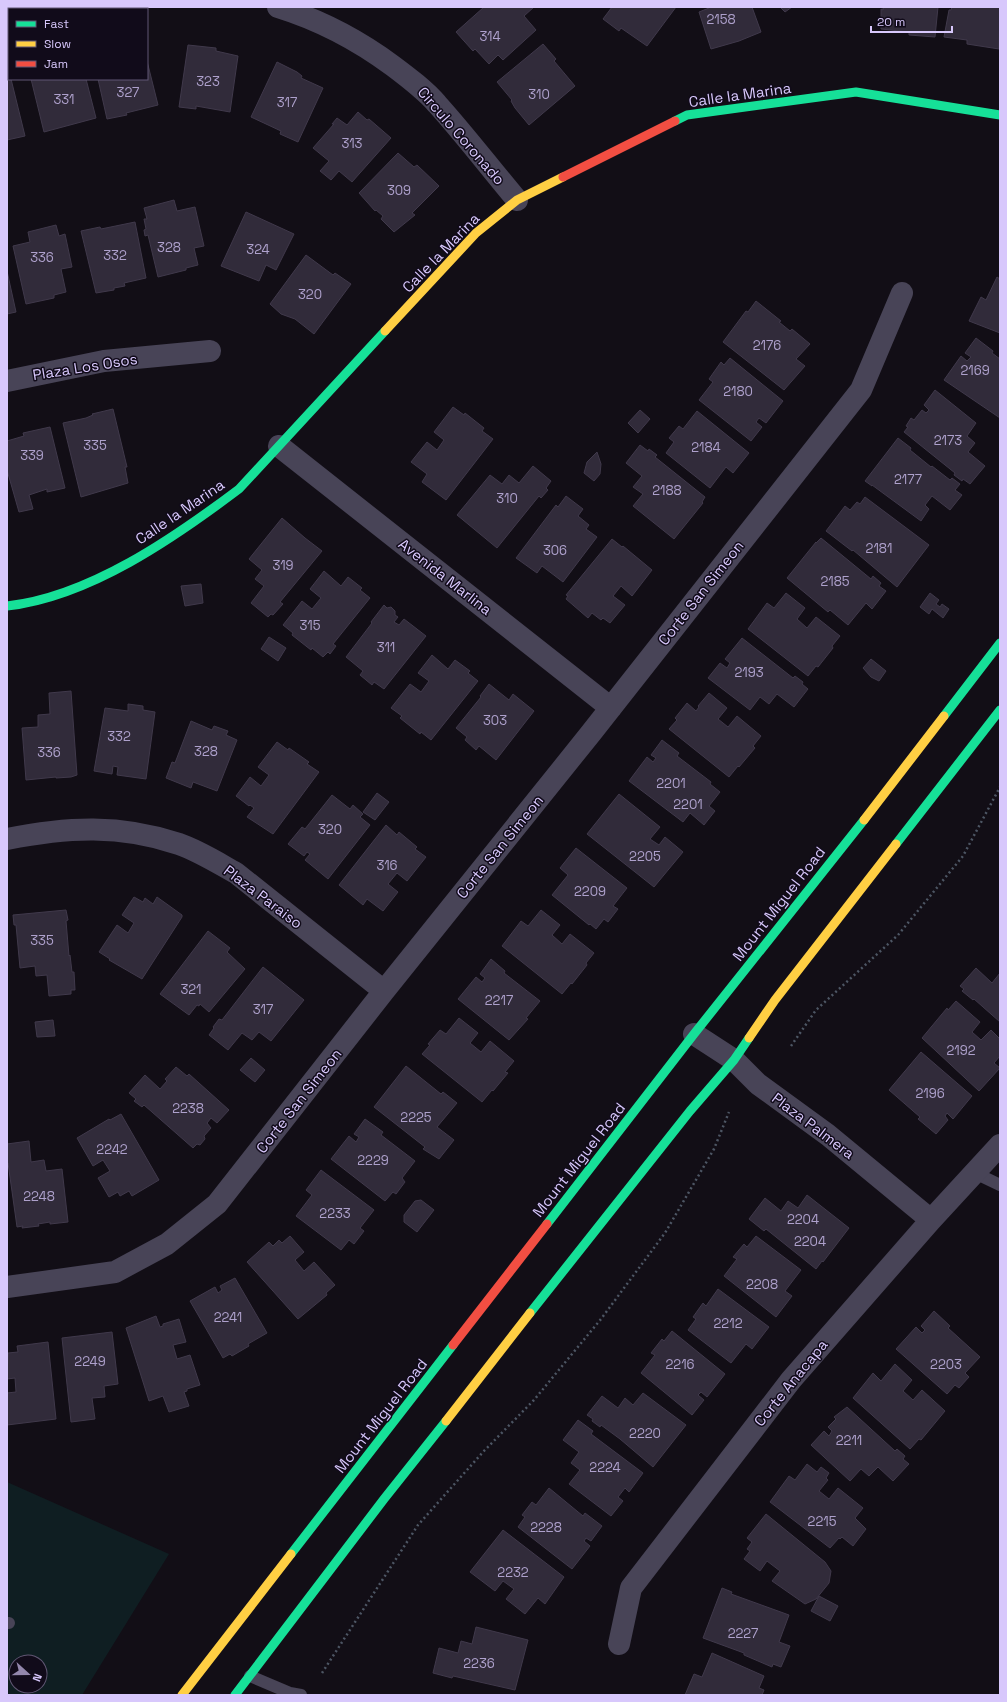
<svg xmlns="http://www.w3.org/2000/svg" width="1007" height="1702" viewBox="0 0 1007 1702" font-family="'Space Grotesk',sans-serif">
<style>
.green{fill:#0f1e22;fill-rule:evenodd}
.building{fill:#312b3a;stroke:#40394b}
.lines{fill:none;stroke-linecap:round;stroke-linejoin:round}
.path{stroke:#4d5664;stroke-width:2.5;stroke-dasharray:2 3;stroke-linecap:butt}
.lane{stroke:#484457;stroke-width:12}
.street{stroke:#484457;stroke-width:22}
.fast{stroke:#16e098;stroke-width:9}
.slow{stroke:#ffcf43;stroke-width:9}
.jam{stroke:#f24e42;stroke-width:9}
.labels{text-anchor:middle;stroke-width:3;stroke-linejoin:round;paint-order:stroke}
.number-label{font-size:13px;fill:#aea1cc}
.street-label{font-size:15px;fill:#d8c8fc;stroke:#110b1a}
</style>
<rect width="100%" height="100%" fill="#120e16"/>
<path class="green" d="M7,1482L169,1554L82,1695H7ZM16,1662H40V1686H16Z"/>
<path class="building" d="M484,7H534L524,16L536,30L503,60L498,55L489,64L475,49L473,51L456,32Z
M612,7H676L647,46L621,28L619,31L603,19Z
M708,7H752L761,32L739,41L711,49L699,12L709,8Z
M780,7H792L785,12Z
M881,7H938L935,37L909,35V32L881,29V9L883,10V7Z
M952,7H1000L999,49L967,44V40L944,37L949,10H951Z
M543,44L556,59L554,61L575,86L529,125L515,108L511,101L512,100L497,82Z
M188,45L216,48V51L238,56L230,112L196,106V109L179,107Z
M147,61L158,105L126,113L127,115L107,119L98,79H147Z
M277,62L297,72L302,76L301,78L323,88L298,142L280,134L281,131L251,117Z
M7,77H9V79H11L25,136L7,140Z
M31,79H86L96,118L44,132Z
M358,112L367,120L369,119L391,138L352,182L339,171L331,180L320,171L329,161L313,148L334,124H332L337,118L347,125Z
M398,153L414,167L417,165L439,186L412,213L415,215L394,232L381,219L383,216L376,210L375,211L359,193Z
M174,200L177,211L195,207L204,246L194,248L198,265L186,268V270L158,277L148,235L145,236L144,230L146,229L144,219H147L144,208Z
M246,212L294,234L276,270L266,265L259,281L221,266Z
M135,222L146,278L124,283L125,286L114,288V290L96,293L81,231L100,227L101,229Z
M56,225L59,236L65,234L72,267L61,269L66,292L54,295V298L26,304L13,246L30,242L28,232Z
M306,255L333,275L335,273L351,284L314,334L295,319L281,314L270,304Z
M7,271L16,312L7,314Z
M997,277L1000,279V333L969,321L981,297L986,300Z
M756,301L781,321L779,322L790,331L792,329L810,344L796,359L805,366L784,390L723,342L746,311L748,312Z
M976,338L993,351L992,353L1000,359V418L944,380L961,356L967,361L971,357L965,353Z
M730,358L783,401L766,423L759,418L756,422L762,427L751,441L699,400L713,382L709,379L721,362L724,365Z
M935,390L976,423L967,436L975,443L968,452L985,466L970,484L963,479L962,481L954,475L955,473L904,432L908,427L906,426L911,418L914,420L922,410L926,413L929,410L924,405Z
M453,407L464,415L465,413L484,428L482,431L493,439L446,500L422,482L427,474L411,462L427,442L437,450L444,440L434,432Z
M113,409L127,467H125L128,483L81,497L63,423L86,418L93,415L92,414Z
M640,410L650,419L638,433L628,423Z
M697,411L749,453L733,473L726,467L710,488L666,453L674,442L669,438L679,426L683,429Z
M50,427L65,488L47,492V489L29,495L33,509L19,512L7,470V441L24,436L23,433Z
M898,438L911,448L910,450L931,467L932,466L950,480L952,478L960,484L955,490L962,495L950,510L932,496L925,505L929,509L921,521L872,485V486L865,481Z
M640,445L648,451L649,449L657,455L655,457L705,497L702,502L703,503L674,539L633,506L643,494L633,487L642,476L626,463Z
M597,452L601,464L600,474L594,481L584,473L587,462Z
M533,466L551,481L546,488L548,490L541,498L539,496L497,548L457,515L490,475L502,484L509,475L519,483Z
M566,496L583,509L578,516L589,525L586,529L597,537L563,582L542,566L537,573L516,558L556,505L558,507Z
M865,497L929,545L897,587L853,550L852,551L826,531L845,506L850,510L857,502L860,504Z
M282,518L305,538L322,551L280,602L283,604L273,615L271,614L268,617L251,603L264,586L255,579L262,570L249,559Z
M821,538L871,579L873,576L881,583L879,586L886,591L872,609L866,603L848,625L830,610L828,612L787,578L816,542V543Z
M612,539L622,547L623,546L652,570L632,596L621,586L613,596L625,605L610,623L603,618L601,620L592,613L588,618L566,599L568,596L566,595Z
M324,571L341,586L348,577L362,588L360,590L370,598L333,644L336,646L330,654L328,652L323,657L312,648L311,650L292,635L293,633L283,625L302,601L312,609L321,598L310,589Z
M201,584L203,603L185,606L181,586Z
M786,593L805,608L797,619L807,628L816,617L840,636L832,646L833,648L818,667L816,666L808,676L748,629L767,603L774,608Z
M930,593L939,600L936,604L940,607L942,604L949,609L943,618L932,609L929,614L920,607Z
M384,605L387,608L391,607L395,611V615L398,617L394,622L399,625L404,619L426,636L384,689L374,682L372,685L360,675L363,671L346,657L372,623L371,622Z
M269,637L286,648L278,661L261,649Z
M742,638L793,678L795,676L803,682L802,684L808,689L794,707L777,694L769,704L760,697L750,710L708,678L720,663L727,668L730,663L725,659Z
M432,655L448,669L455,660L470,671L468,673L478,681L431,740L421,732L420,734L400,718L402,716L391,708L410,684L421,692L429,681L418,673Z
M871,659L886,671L879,681L871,677L863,668Z
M489,684L509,700L513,694L534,711L496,760L479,746L476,750L465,740L467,737L456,728L481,697L480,696Z
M71,691L77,775L71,777L56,778V777L26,780L22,728L38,727V715L50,714L49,693Z
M709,693L727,708L718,719L728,727L737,716L761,736L753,746L755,748L739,767L738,766L729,777L669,729L677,720L675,718L687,703L696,711L699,707L698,706Z
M128,704L143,706V710L155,712L146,779L117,775L118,767L113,766L112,774L94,771L105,708L128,711Z
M191,721L212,730L214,726L228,731L226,735L237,740L217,791L193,782L191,788L166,778L172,762L175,763Z
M662,740L679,753L677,756L711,782L710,784L720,792L709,806L715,811L704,825L690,813L683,822L629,781L647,757L653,762L656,758L651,755Z
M277,742L288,750L289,748L309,762L307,764L319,772L273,834L247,817L254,808L250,805L249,806L236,796L250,777L261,786L269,775L258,767Z
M377,793L389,802L375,820L363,812Z
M619,794L660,827L650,839L659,845L665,837L683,852L654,887L587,834Z
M332,795L350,809L353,805L363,814L360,817L370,825L328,879L305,860L310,854L307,852L304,856L288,844L302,827L305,829Z
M386,825L397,835L399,832L417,847L415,849L426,857L407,881L397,873L388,884L398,892L383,911L367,899L363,905L339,885Z
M576,848L627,888L613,906L618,909L608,922L604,919L596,929L590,924L589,925L552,895L568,875L560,868Z
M134,897L143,902L145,898L153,904L157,897L182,915V917L142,979L109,960L110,959L99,952L117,925L128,933L134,923L122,915Z
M66,910L68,920L66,921L69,956L70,955L72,972H74L75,990H71V994L49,996L47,975L36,976L35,966L20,968L16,925H14L13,915Z
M541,910L560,925L552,935L562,944L570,934L594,953L586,963L587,965L572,984L571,983L562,994L502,946L521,921L528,926Z
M208,931L230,948L227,952L245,969L209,1012L200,1004L199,1006L197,1005L189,1015L160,994Z
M491,959L505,971L504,973L540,1001L526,1018L528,1019L509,1040L458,999L476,977L482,982L485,978L480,974Z
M263,967L304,1000L271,1041L259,1032L252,1040L242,1033L228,1050L209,1035L214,1028L213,1027L219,1019L222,1020Z
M976,968L992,983L1000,973V1022L974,999L973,1000L962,991L964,989L960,986Z
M956,1001L980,1022L972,1032L981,1040L991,1030L1000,1039V1056L994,1063L1000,1068L979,1091L922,1038L947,1008L948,1010Z
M459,1018L478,1033L470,1043L481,1052L490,1041L514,1061L505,1072L508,1073L493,1091L492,1090L482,1102L422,1054L430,1045L428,1044L440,1030L446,1034Z
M53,1020L55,1036L37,1037L35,1022Z
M921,1052L972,1096L953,1119L947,1113L945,1116L948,1120L936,1134L918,1119L920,1117L889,1090Z
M251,1058L265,1070L255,1082L240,1070Z
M406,1066L441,1094L443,1092L457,1103L437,1127L454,1140L439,1159L423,1149L425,1147L374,1107Z
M176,1067L187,1076L189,1074L229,1110L217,1123L211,1118L207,1123L211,1128L204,1136L205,1139L200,1145L197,1144L193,1148L144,1105L142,1107L134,1101L136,1099L129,1093L145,1075L160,1089L167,1081L165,1079Z
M121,1114L159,1180L132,1196L129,1191L120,1196L118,1192L109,1197L98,1178L110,1171L103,1160L93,1166L77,1138L109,1119L110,1120Z
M365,1119L383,1132L381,1135L415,1161L402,1178L405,1182L396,1194L393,1192L385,1201L331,1159L349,1136L356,1142L359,1137L354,1134Z
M29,1141L31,1162L44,1160L46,1171L62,1169L68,1222L50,1224V1222L38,1224L39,1226L22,1228L23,1226L17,1227L8,1163H7V1144Z
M321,1170L374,1210L360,1228L364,1231L354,1244L349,1240L341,1250L296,1216L312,1195L306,1190Z
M807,1195L849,1228L823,1262L822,1261L816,1269L766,1229L764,1231L749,1219L765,1198L781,1211L788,1201L798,1208Z
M421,1200L434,1210L417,1232L404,1222V1215L415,1201Z
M290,1236L304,1252L295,1260L304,1271L314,1262L335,1285L326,1293L327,1295L298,1319L247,1262L269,1242L273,1246L279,1240L282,1243Z
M756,1236L801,1270L785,1291L792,1296L776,1317L724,1276L737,1259L733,1257L744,1244L747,1247Z
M235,1278L267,1333L248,1344L249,1346L232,1356L230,1354L223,1358L190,1301L215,1287L218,1293L222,1290L220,1286Z
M718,1289L769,1327L752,1349L746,1344L731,1363L688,1330L696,1319L693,1317L703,1303L706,1306Z
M934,1311L950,1326L948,1328L980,1357L965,1373L969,1377L959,1388L955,1385L947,1394L896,1349L916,1327L922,1333L925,1330L921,1326Z
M156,1316L160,1327L163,1326V1324L179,1319L186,1342L173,1345L177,1359L190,1355L200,1385L187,1389V1391L184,1392L189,1406L169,1412L163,1396L149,1401L126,1328Z
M672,1331L725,1374L707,1397L701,1392L698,1395L704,1400L692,1415L641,1373L655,1355L651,1353L662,1339L664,1341Z
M112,1332L118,1384L104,1386L105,1397L92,1398L95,1419L71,1422L62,1338Z
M48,1342L56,1419L7,1425V1393L16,1392L15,1378L7,1379L8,1353L18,1352L17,1346Z
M895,1364L912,1380L903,1391L913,1400L922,1390L945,1411L921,1440L919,1439L910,1449L853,1398L873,1373L881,1381Z
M643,1393L686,1425L653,1467L620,1439L601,1425L600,1427L592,1421L593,1419L587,1415L602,1396L618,1408L625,1398L633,1405Z
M847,1407L895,1451L897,1449L905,1456L903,1459L909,1464L893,1481L878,1467L869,1476L861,1469L850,1481L811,1445L824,1431L829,1436L832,1431L828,1427L836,1419L834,1417Z
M578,1420L593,1431L591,1434L643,1473L629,1492L625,1488L618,1497L623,1501L611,1516L569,1484L580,1470L571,1463L579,1452L563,1440Z
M807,1464L817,1472L821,1467L829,1473L826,1478L828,1480L819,1491L829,1499L838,1488L863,1508L855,1518L866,1529L853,1546L842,1537L840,1539L839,1538L830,1548L770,1502L789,1476L795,1480Z
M549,1488L583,1516L585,1513L602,1526L591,1541L586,1538L584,1541L590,1546L572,1569L518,1527L525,1517L522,1515L532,1502L536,1505Z
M766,1514L825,1562L831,1571L829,1583L816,1599L805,1604L772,1581L780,1571L767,1561L760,1571L744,1559L750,1551L747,1549L752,1542L747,1538Z
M503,1530L564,1577L545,1604L538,1598L525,1614L506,1599L514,1589L503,1581L495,1591L470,1572Z
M722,1588L732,1592L731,1594L789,1615L779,1642L790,1646L781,1667L773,1664L772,1667L744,1655V1653L703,1638Z
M819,1596L838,1606L830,1621L811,1611Z
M476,1627L528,1640L515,1690L453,1676L452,1678L433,1673L439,1648L458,1653L461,1641L472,1644Z
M712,1653L764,1676L759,1688L764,1690L762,1695H685L694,1674L702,1677Z"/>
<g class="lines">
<path class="path" d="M791,1046L816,1010L898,935L963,856L1000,787
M322,1673L418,1525L483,1452L534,1400L601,1319L665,1233L714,1149L729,1112"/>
<path class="lane" d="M975,1173L1000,1185
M7,1623H9
M250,1676L290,1693L301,1695"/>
<path class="street" d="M278,7C320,20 358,40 393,66C409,78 425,90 437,104C465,135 490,168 517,200
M60,9L68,7
M7,22L9,21
M7,381L104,361L210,351
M279,446L611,708
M7,839C67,827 120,824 179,844C199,851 218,863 236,873L384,991
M694,1034L734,1060L758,1084L828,1135L931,1220
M7,1287L115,1272L167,1244L217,1204L384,991L591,733L861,390L902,293
M619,1644L631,1588L791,1380L931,1220L1000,1145"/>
<path class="fast" d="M675,121L687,115L856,92L1000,115
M7,606C89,597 174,538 239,489L385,331
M944,716L1000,643
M896,844L1000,710
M547,1224L694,1034L864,820
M530,1313L690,1111L734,1060L749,1038
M291,1554L453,1345
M235,1695L384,1499L446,1421"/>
<path class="slow" d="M385,331L476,233L517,200L563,177
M864,820L944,716
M749,1038L775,1000L896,844
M446,1421L530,1313
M182,1695L291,1554"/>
<path class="jam" d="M563,177L675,121
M453,1345L547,1224"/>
</g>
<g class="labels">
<g class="number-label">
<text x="721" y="24">2158</text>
<text x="490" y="41">314</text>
<text x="208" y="86">323</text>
<text x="128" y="97">327</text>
<text x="539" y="99">310</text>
<text x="64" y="104">331</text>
<text x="287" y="107">317</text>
<text x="352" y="148">313</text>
<text x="399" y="195">309</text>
<text x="169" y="252">328</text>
<text x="258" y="254">324</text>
<text x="115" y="260">332</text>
<text x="42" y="262">336</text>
<text x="310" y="299">320</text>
<text x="767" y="350">2176</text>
<text x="975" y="375">2169</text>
<text x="738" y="396">2180</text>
<text x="948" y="445">2173</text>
<text x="95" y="450">335</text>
<text x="706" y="452">2184</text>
<text x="32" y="460">339</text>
<text x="908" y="484">2177</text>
<text x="667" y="495">2188</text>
<text x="507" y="503">310</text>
<text x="879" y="553">2181</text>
<text x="555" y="555">306</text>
<text x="283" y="570">319</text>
<text x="835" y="586">2185</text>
<text x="310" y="630">315</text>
<text x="386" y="652">311</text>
<text x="749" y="677">2193</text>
<text x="495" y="725">303</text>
<text x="119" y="741">332</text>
<text x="206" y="756">328</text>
<text x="49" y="757">336</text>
<text x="671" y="788">2201</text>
<text x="688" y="809">2201</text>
<text x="330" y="834">320</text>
<text x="645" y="861">2205</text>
<text x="387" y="870">316</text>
<text x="590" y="896">2209</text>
<text x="42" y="945">335</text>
<text x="191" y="994">321</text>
<text x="499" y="1005">2217</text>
<text x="263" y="1014">317</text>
<text x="961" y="1055">2192</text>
<text x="930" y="1098">2196</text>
<text x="188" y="1113">2238</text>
<text x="416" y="1122">2225</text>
<text x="112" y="1154">2242</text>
<text x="373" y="1165">2229</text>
<text x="39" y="1201">2248</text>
<text x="335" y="1218">2233</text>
<text x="803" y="1224">2204</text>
<text x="810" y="1246">2204</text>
<text x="762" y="1289">2208</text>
<text x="228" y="1322">2241</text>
<text x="728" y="1328">2212</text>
<text x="90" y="1366">2249</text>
<text x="680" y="1369">2216</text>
<text x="946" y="1369">2203</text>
<text x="645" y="1438">2220</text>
<text x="849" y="1445">2211</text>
<text x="605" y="1472">2224</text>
<text x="822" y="1526">2215</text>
<text x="546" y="1532">2228</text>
<text x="513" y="1577">2232</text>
<text x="743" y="1638">2227</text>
<text x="479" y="1668">2236</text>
</g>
<g class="street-label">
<text transform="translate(740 95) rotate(-8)" y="5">Calle la Marina</text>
<text transform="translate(461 136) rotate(49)" y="5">Circulo Coronado</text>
<text transform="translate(441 253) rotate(-46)" y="5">Calle la Marina</text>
<text transform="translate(85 367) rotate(-9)" y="5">Plaza Los Osos</text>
<text transform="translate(180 512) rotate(-34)" y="5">Calle la Marina</text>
<text transform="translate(445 577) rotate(38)" y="5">Avenida Marlina</text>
<text transform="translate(701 593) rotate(-52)" y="5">Corte San Simeon</text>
<text transform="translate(500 847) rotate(-51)" y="5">Corte San Simeon</text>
<text transform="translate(263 897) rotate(37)" y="5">Plaza Paraiso</text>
<text transform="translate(779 904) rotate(-52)" y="5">Mount Miguel Road</text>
<text transform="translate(299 1101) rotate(-52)" y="5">Corte San Simeon</text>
<text transform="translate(813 1126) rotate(37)" y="5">Plaza Palmera</text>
<text transform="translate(579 1160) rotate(-52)" y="5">Mount Miguel Road</text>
<text transform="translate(791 1383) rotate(-51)" y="5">Corte Anacapa</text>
<text transform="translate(381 1416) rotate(-52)" y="5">Mount Miguel Road</text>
</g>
</g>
<rect width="1007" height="1702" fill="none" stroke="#d8c8fc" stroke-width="16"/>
<rect x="8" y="8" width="140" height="72" fill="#110b1a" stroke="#615774"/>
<rect x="16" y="21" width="20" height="6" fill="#16e098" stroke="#615774"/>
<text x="44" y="28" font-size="12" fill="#d8c8fc">Fast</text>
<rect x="16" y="41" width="20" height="6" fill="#ffcf43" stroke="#615774"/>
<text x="44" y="48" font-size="12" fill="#d8c8fc">Slow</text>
<rect x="16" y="61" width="20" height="6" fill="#f24e42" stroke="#615774"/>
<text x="44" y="68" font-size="12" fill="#d8c8fc">Jam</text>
<g transform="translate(28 1674) rotate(111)"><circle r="19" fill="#110b1a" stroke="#615774"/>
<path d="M0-3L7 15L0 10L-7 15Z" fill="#9387ac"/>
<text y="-6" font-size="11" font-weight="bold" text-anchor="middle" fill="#d8c8fc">N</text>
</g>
<path d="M871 26v6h81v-6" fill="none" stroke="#d8c8fc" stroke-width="2"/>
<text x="877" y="26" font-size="12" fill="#d8c8fc" stroke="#110b1a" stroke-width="3" paint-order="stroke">20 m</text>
</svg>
